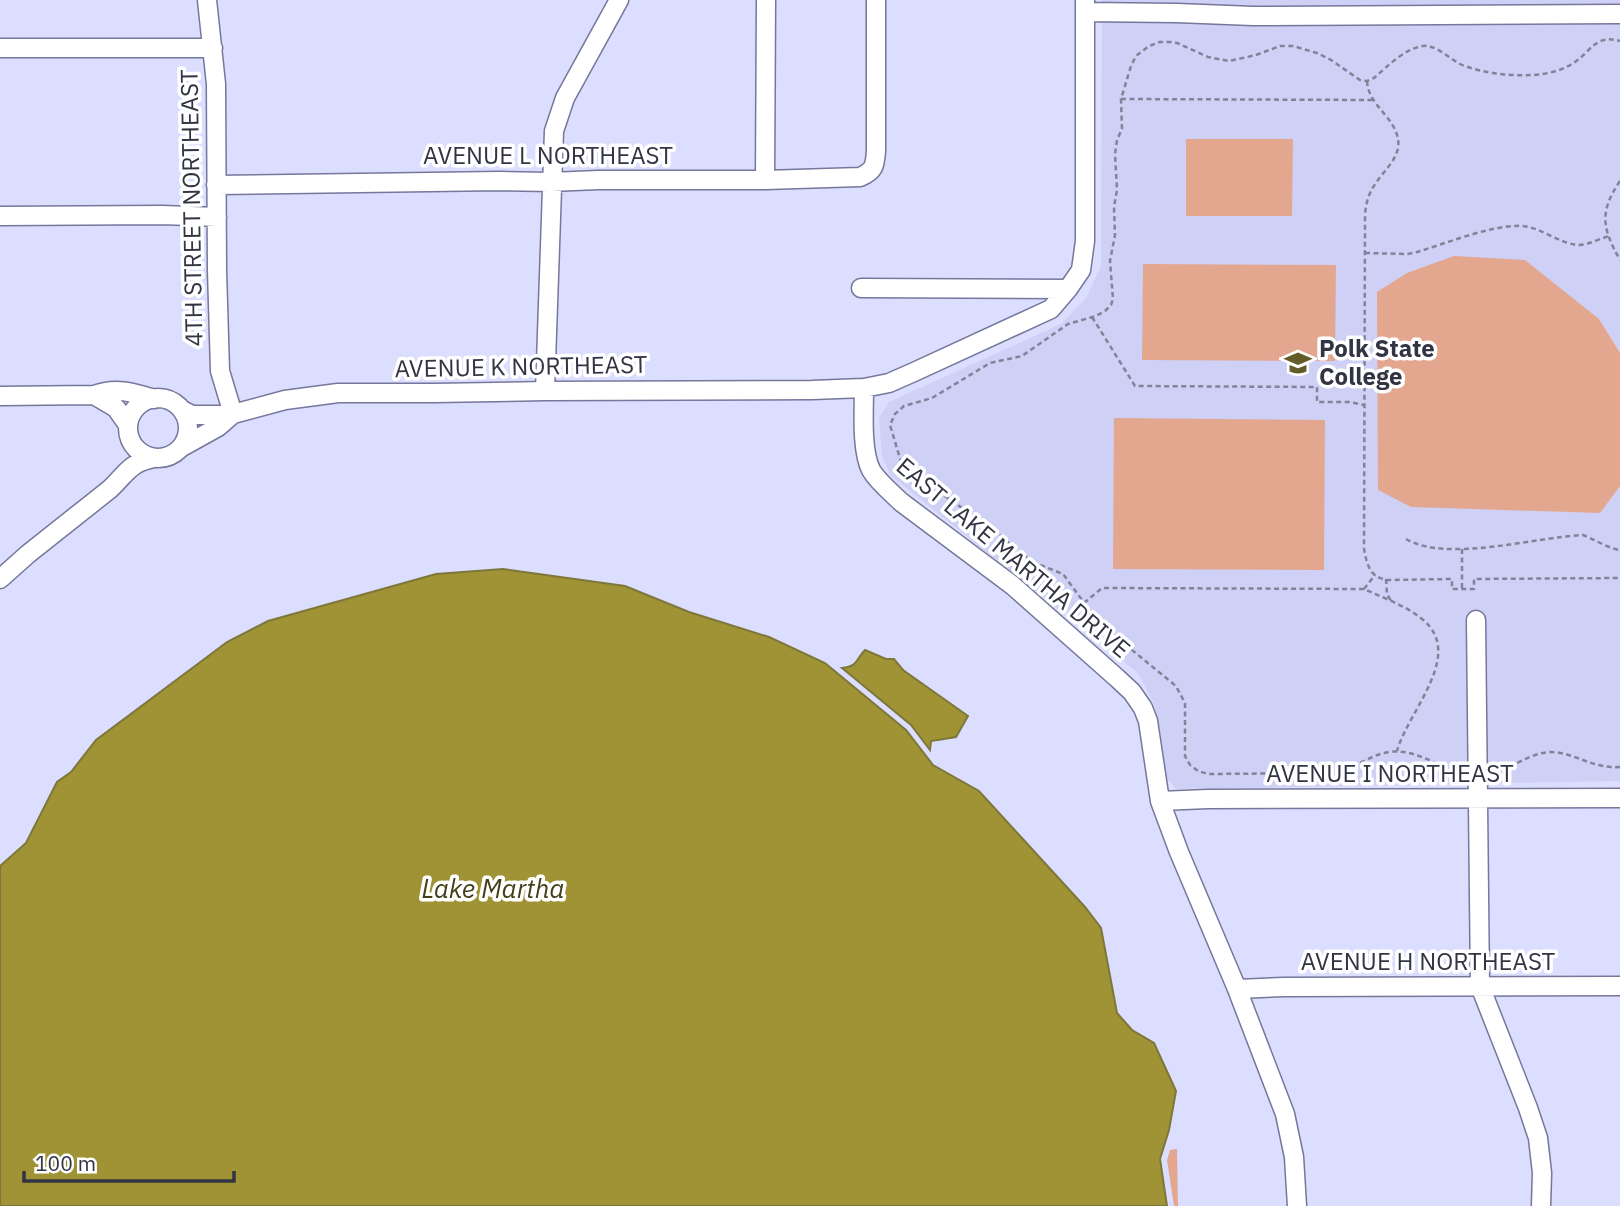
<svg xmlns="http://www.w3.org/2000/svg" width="1620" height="1206" viewBox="0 0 1620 1206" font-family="'IBM Plex Sans',sans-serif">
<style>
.built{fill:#ced0f5}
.green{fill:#e3a790}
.water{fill:#9f9336;stroke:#7f763a;stroke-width:2}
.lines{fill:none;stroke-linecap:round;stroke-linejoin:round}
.minor-casing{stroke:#75779b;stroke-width:21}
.path{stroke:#818399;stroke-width:2.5;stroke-dasharray:5 3.5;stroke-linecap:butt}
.minor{stroke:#fff;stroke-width:18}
.labels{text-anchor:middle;stroke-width:7;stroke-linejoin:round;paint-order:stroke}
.street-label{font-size:24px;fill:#333443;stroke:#fff}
.poi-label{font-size:24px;font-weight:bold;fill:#333443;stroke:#fff;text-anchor:start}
.water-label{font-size:26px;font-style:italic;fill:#443f18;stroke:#fff}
</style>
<rect width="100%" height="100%" fill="#dbdefe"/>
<path class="built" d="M1102,0H1620V781L1176,789L1166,777L1155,706L1138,673L890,475L882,456L879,418L889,402L1061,324L1086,298L1101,266Z"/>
<path class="green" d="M1186,139H1293L1292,216H1186Z
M1454,256L1525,260L1599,319L1620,353V486L1600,513L1411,507L1378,490L1377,292L1407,273Z
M1143,264L1336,265L1335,361L1142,360Z
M1114,418L1325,420L1324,570L1113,569Z
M1177,1149L1178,1206H1174L1167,1160L1170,1150Z"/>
<path class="water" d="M503,569L625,586L689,612L769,637L825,663L906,730L933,765L979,791L1085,907L1101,928L1117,1013L1132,1030L1154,1043L1176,1091L1169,1130L1160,1159L1167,1206H0V866L26,843L57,782L71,772L96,740L227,642L268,621L436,574Z
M865,650L886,659H894L903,670L968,716L956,737L931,741L930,750L911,725L842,668C859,666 855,660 865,650Z"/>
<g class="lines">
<defs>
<path id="minor" d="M207,0L216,84L217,270L220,371L233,414
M1085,12L1177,13L1253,16L1620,14
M0,48H213
M765,180L766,0
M216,185L500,181L551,182L598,180H765L860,177C874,171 875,166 876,151V0
M0,216L162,215L217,217
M861,288L1068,289
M864,388C864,411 861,450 871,470C878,482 892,493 901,502L1012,585L1117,678L1132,692L1143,708L1148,721L1160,801L1179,852L1237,989L1285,1114L1294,1157L1297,1206
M545,391L554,131L565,98L619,0
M94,395L116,408L128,425
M0,396L94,395C115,387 133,392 154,399
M128 428a30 30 0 1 1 60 0a30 30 0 1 1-60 0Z
M182,410L192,415H219L233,414L285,400L338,393H434L545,391L812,390L864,388L889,383L914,372L1051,309L1068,289L1081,270L1085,241V0
M182,447L218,427L233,414
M0,579L28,554L110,489C127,473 129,463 154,458
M1476,620L1480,986L1528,1108L1538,1138L1542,1173L1541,1206
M1160,801L1208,799L1620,798
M1237,989L1284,987L1620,986"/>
</defs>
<use href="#minor" class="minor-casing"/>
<path class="path" d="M1367,81C1368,105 1394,116 1398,139C1401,157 1385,169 1376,183C1369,192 1366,203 1365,214L1364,549C1367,565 1370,578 1388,580L1452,579V589H1474V579L1620,578
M1121,99L1373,100
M1620,181C1599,212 1602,228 1620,260
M1365,253L1407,254L1417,252C1447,243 1486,227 1516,226C1538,224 1556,243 1578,245C1588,245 1599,239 1609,236
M1092,317L1135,386L1317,387V402H1349L1364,405
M1406,539C1447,563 1536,537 1583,535C1596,540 1607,548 1620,550
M1462,549V589
M1386,579L1387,594L1391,601
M1364,589L1375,575
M1084,603L1102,588L1364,589C1383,598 1405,605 1422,619C1466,654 1408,711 1397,751
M1493,770C1513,769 1529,753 1550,752C1575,752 1591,769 1620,767
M1462,771C1436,767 1415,748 1389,752C1369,755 1353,770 1333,773L1208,774L1198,771L1190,765L1185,756V703L1176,686L1099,623L1063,574L1038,564L1016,551L1003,537L928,484L907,472L902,465L890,425L895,414L904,406L932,398L990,363L1022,356L1068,324L1096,316L1105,311L1111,305L1113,299L1110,261L1115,235L1114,207L1117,190L1115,154L1117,140L1122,129L1121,99L1131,66L1136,56L1149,46L1160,42H1170L1177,43L1208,57L1229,61L1256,55L1280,46H1293L1317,53L1331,60L1360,80L1367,81L1374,78C1388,66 1404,49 1423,46C1437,44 1452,62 1465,66C1487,74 1511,76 1534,75C1548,74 1564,70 1575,62C1591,51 1596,34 1620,41"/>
<use href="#minor" class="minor"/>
</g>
<defs>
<symbol id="university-bare" viewBox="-9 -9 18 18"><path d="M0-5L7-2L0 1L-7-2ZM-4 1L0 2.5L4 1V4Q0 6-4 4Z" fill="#635c29" stroke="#fff" stroke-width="2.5" paint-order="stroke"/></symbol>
</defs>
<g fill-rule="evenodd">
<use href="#university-bare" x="1279" y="344" width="38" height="38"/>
</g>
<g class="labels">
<g class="street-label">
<text x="548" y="164">AVENUE L NORTHEAST</text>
<text transform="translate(192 208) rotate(-91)" y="8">4TH STREET NORTHEAST</text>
<text transform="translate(521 367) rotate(-1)" y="8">AVENUE K NORTHEAST</text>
<text transform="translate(1013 558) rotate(40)" y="8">EAST LAKE MARTHA DRIVE</text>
<text x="1390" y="782">AVENUE I NORTHEAST</text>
<text x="1428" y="970">AVENUE H NORTHEAST</text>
</g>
<g class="poi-label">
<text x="1319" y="357">Polk State<tspan x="1319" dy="28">College</tspan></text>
</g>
<g class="water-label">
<text x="493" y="898">Lake Martha</text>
</g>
</g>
<path d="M24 1171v10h210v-10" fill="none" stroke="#333443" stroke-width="3.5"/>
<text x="35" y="1171" font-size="21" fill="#333443" stroke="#ffffff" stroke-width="5" paint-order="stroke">100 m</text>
</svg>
